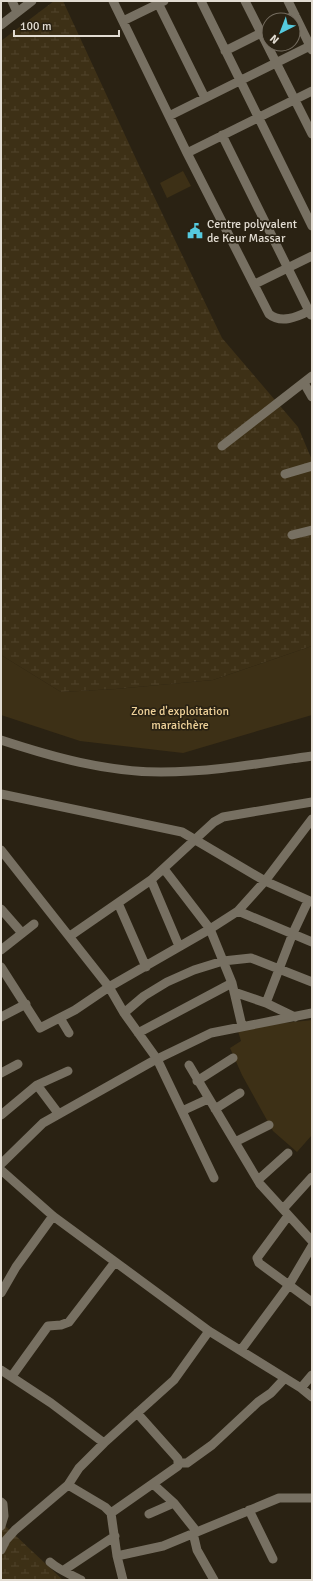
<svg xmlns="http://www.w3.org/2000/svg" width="313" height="1581" viewBox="0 0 313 1581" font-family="Signika,sans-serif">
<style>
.wetland{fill:url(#wetland-marsh)}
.green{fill:#3d3016}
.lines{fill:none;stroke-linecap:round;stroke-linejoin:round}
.minor{stroke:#777062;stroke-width:9}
.labels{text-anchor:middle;stroke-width:3.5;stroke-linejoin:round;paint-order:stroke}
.poi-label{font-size:12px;fill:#e2dcd2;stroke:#2a2213;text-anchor:start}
.park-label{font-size:12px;fill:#eed199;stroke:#2a2213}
</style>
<defs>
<pattern id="wetland-marsh" width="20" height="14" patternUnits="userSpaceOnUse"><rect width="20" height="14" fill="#3d3016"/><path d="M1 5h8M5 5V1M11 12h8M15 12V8" fill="none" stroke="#50442c"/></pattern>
</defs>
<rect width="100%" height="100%" fill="#2a2213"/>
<path class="wetland" d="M54,1H63L137,161L222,338L298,427L312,460V646L213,680L116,689L61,692L1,655V41Z
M1,1522L63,1580H1Z"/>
<path class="green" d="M183,171L191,186L167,198L160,183Z
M312,646V715L183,753L80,741L1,715V655L61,692L116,689L213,680Z
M312,1020V1135L297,1152L273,1131L242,1075L230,1048L241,1041L237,1028Z"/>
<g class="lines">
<path class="minor" d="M12,1L17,12
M113,1L187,153L269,314C281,324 297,317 309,311
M157,1L205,98
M201,1L312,226
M245,1L312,134
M288,1L312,50
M286,20L295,15
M123,21L164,1
M1,25L32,1
M225,51L269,29
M169,116L312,45
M222,135L311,315
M187,153L312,91
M255,284L312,256
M304,383L312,397
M222,446L312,376
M285,474L312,466
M292,535L312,530
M1,740C53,757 106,772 161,772C212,772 262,763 312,756
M1,794L182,832L265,881L312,902
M1,850L109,987L124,1013L157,1059L214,1178
M164,869L210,929L232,983L242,1026
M151,880L179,946
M118,903L146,967
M1,909L22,933
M238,911L312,942
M70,936L151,880L214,822L223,817L312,802
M1,950L34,924
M1,967L40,1028L75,1010L109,987L210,929L238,911L265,881L312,819
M234,992L266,1003L295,1017
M266,1003L293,933L308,901
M124,1013L144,996L167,982L194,970L223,961L251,958L312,982
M1,1017L26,1004
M60,1018L69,1033
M138,1033L232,983
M189,1065L260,1184L312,1241
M1,1073L18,1064
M197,1081L233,1058
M37,1085L58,1113
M215,1109L240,1093
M182,1111L208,1099
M1,1115L37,1085L68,1071
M235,1142L269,1125
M1,1164L43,1123L153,1061L211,1033L312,1013
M1,1170L53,1216L209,1331L301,1388L312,1397
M258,1180L288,1153
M283,1209L312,1177
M288,1216L257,1258L259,1263L312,1302
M1,1293L16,1267L53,1216
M241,1350L289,1285L312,1246
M1,1370L51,1403L104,1443
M12,1376L48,1326L61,1325L69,1322L115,1262
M301,1388L312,1375
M179,1463H187L212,1445L258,1402L271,1393L285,1378
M153,1484L174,1503L197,1532
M68,1485L105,1507L111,1513L117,1556L123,1580
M1,1502L3,1504L4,1516L1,1526
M249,1510L273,1559
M111,1513L178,1466V1459L137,1413
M149,1514L174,1503
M193,1533L197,1550L214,1580
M1,1550L6,1540L15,1530L68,1485L79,1468L104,1443L174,1380L209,1331
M117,1556L163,1546L279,1498H312
M50,1562C59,1570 70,1574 81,1580
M64,1570L115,1536"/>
</g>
<defs>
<symbol id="civic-bare" viewBox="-9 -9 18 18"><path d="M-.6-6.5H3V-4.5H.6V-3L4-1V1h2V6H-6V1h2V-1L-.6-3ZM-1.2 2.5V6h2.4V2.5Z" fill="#55cadf" stroke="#2a2213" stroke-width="2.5" paint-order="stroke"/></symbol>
</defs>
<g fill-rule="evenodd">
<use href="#civic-bare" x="184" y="220" width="22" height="22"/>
</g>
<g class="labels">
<g class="poi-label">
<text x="207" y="228">Centre polyvalent<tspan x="207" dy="14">de Keur Massar</tspan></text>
</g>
<g class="park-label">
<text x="180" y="715">Zone d'exploitation<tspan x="180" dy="14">maraichère</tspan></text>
</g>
</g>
<rect width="313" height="1581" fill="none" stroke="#e2dcd2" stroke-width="4"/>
<g transform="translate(281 32) rotate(222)"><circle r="19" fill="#2a2213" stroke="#746c5f"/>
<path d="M0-3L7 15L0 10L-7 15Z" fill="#55cadf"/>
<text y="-6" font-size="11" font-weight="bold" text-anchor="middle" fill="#e2dcd2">N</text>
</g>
<path d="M14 30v6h105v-6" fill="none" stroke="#e2dcd2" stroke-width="2"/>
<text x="20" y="30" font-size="12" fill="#e2dcd2" stroke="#2a2213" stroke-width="3" paint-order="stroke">100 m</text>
</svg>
